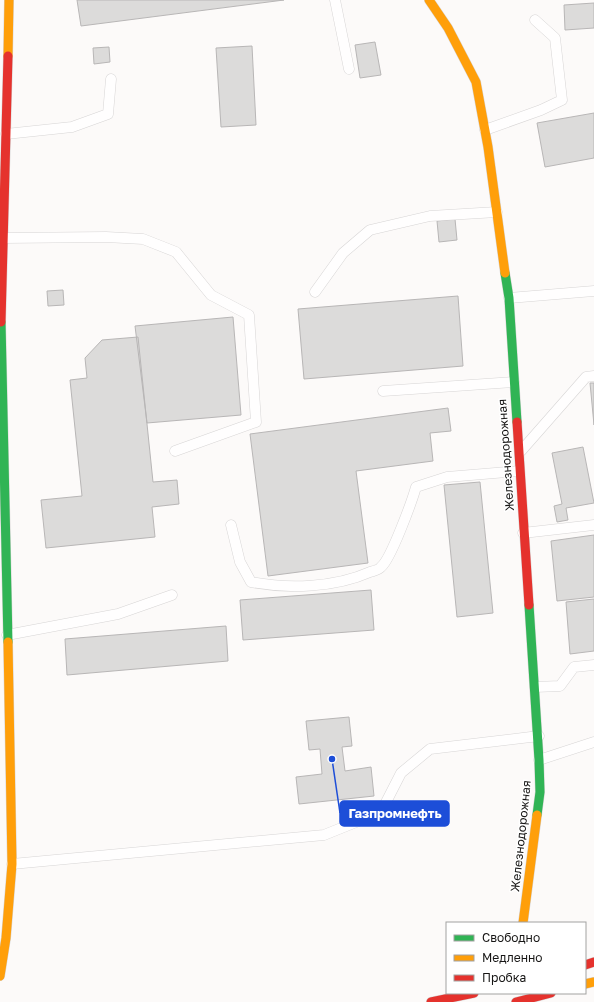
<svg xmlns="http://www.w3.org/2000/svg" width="594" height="1002" viewBox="0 0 594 1002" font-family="'Golos Text',sans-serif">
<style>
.building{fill:#dcdbda;stroke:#b8b6b6}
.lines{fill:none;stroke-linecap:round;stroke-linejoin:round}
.lane-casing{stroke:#d7d5d5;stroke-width:11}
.fast-casing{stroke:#d7d5d5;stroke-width:10}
.slow-casing{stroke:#d7d5d5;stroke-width:10}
.jam-casing{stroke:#d7d5d5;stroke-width:10}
.lane{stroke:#fffefe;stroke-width:10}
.fast{stroke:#30b455;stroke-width:9}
.slow{stroke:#ff9f0a;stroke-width:9}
.jam{stroke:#e5322d;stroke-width:9}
.labels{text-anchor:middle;stroke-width:3;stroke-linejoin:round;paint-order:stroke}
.street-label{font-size:12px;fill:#171615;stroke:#fff}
.leader{fill:none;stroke:#1d4ed8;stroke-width:1.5}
.callout-dot{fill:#1d4ed8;stroke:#fff;stroke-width:1.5}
.callout{fill:#1d4ed8;stroke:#1d4ed8;stroke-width:1.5}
.callout-label{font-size:13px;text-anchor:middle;font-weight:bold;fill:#fff}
</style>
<rect width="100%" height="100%" fill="#fcfaf9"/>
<path class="building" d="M77,0H284L81,26Z
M594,3V28L565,30L564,5Z
M375,42L381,75L360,78L355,45Z
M252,46L256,125L221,127L216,48Z
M109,47L110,62L94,64L93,48Z
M594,113V158L545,167L537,123Z
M455,219L457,240L439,242L437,221Z
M63,290L64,305L48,306L47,291Z
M458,296L463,366L304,379L298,309Z
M233,317L241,415L147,423L135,326Z
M138,337L153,482L177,480L179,504L152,507L155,537L46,548L41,500L82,496L70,380L87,378L85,358L102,340Z
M590,383H594V425Z
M448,408L451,431L430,433L433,461L356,471L368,563L268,576L250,434Z
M583,447L594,503L566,508L568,520L557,522L554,506L562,504L552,453Z
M480,482L493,613L457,617L444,485Z
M594,535V597L557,601L551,541Z
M371,590L374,630L243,640L240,600Z
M594,599V651L570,654L566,602Z
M226,626L228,661L67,675L65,639Z
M349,717L352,746L342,747L345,771L371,767L374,796L299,804L296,777L322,774L320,749L309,750L306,721Z"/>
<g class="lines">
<defs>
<path id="lane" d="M335,0L349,69
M485,130L541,110L562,100L555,38L535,20
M6,134L72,127L108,114L111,79
M3,238L106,237L143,239L176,252L211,295L249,315L256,422L175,451
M315,292L343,253L370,230L430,216L497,212
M509,298L594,291
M383,391L514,382
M521,451L586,377L594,376
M231,525L240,562L251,582C288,589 334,588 370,572C373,571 379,570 381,567C391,559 412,501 416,487L447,477L519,471
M523,533L594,525
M7,635L118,614L172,595
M535,687L560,686L574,667L594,665
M539,760L594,742
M12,864L324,835L381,812L401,773L430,749L539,736"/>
<path id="fast" d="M505,273L509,298L517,422
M1,322L8,642
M529,605L539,760L540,792L537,815"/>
<path id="slow" d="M429,0L448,28L476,82L488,147L505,273
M8,56L9,0
M523,923L537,815
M0,976L6,938L12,864L8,642
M585,984L594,982"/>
<path id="jam" d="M1,322L8,56
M517,422L529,605
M585,965L594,962
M431,1002L474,993
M516,1002L551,993"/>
</defs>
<use href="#lane" class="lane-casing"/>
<use href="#fast" class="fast-casing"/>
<use href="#slow" class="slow-casing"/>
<use href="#jam" class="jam-casing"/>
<use href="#lane" class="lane"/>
<use href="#fast" class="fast"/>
<use href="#slow" class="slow"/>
<use href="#jam" class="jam"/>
</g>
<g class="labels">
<g class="street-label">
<text transform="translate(506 455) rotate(-94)" y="4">Железнодорожная</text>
<text transform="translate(521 836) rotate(-84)" y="4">Железнодорожная</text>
</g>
</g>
<path class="leader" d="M332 759L340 813"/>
<circle class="callout-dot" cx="332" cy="759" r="4"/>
<rect class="callout" x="340" y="801" width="109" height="25" rx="4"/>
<g class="callout-label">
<text x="395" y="818">Газпромнефть</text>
</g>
<rect x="446" y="922" width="140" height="72" fill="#ffffff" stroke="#a2a2a1"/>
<rect x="454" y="935" width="20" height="6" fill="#30b455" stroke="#a2a2a1"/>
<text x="482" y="942" font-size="12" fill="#171615">Свободно</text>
<rect x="454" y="955" width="20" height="6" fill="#ff9f0a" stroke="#a2a2a1"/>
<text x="482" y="962" font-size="12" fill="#171615">Медленно</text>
<rect x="454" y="975" width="20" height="6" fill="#e5322d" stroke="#a2a2a1"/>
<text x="482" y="982" font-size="12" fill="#171615">Пробка</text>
</svg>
